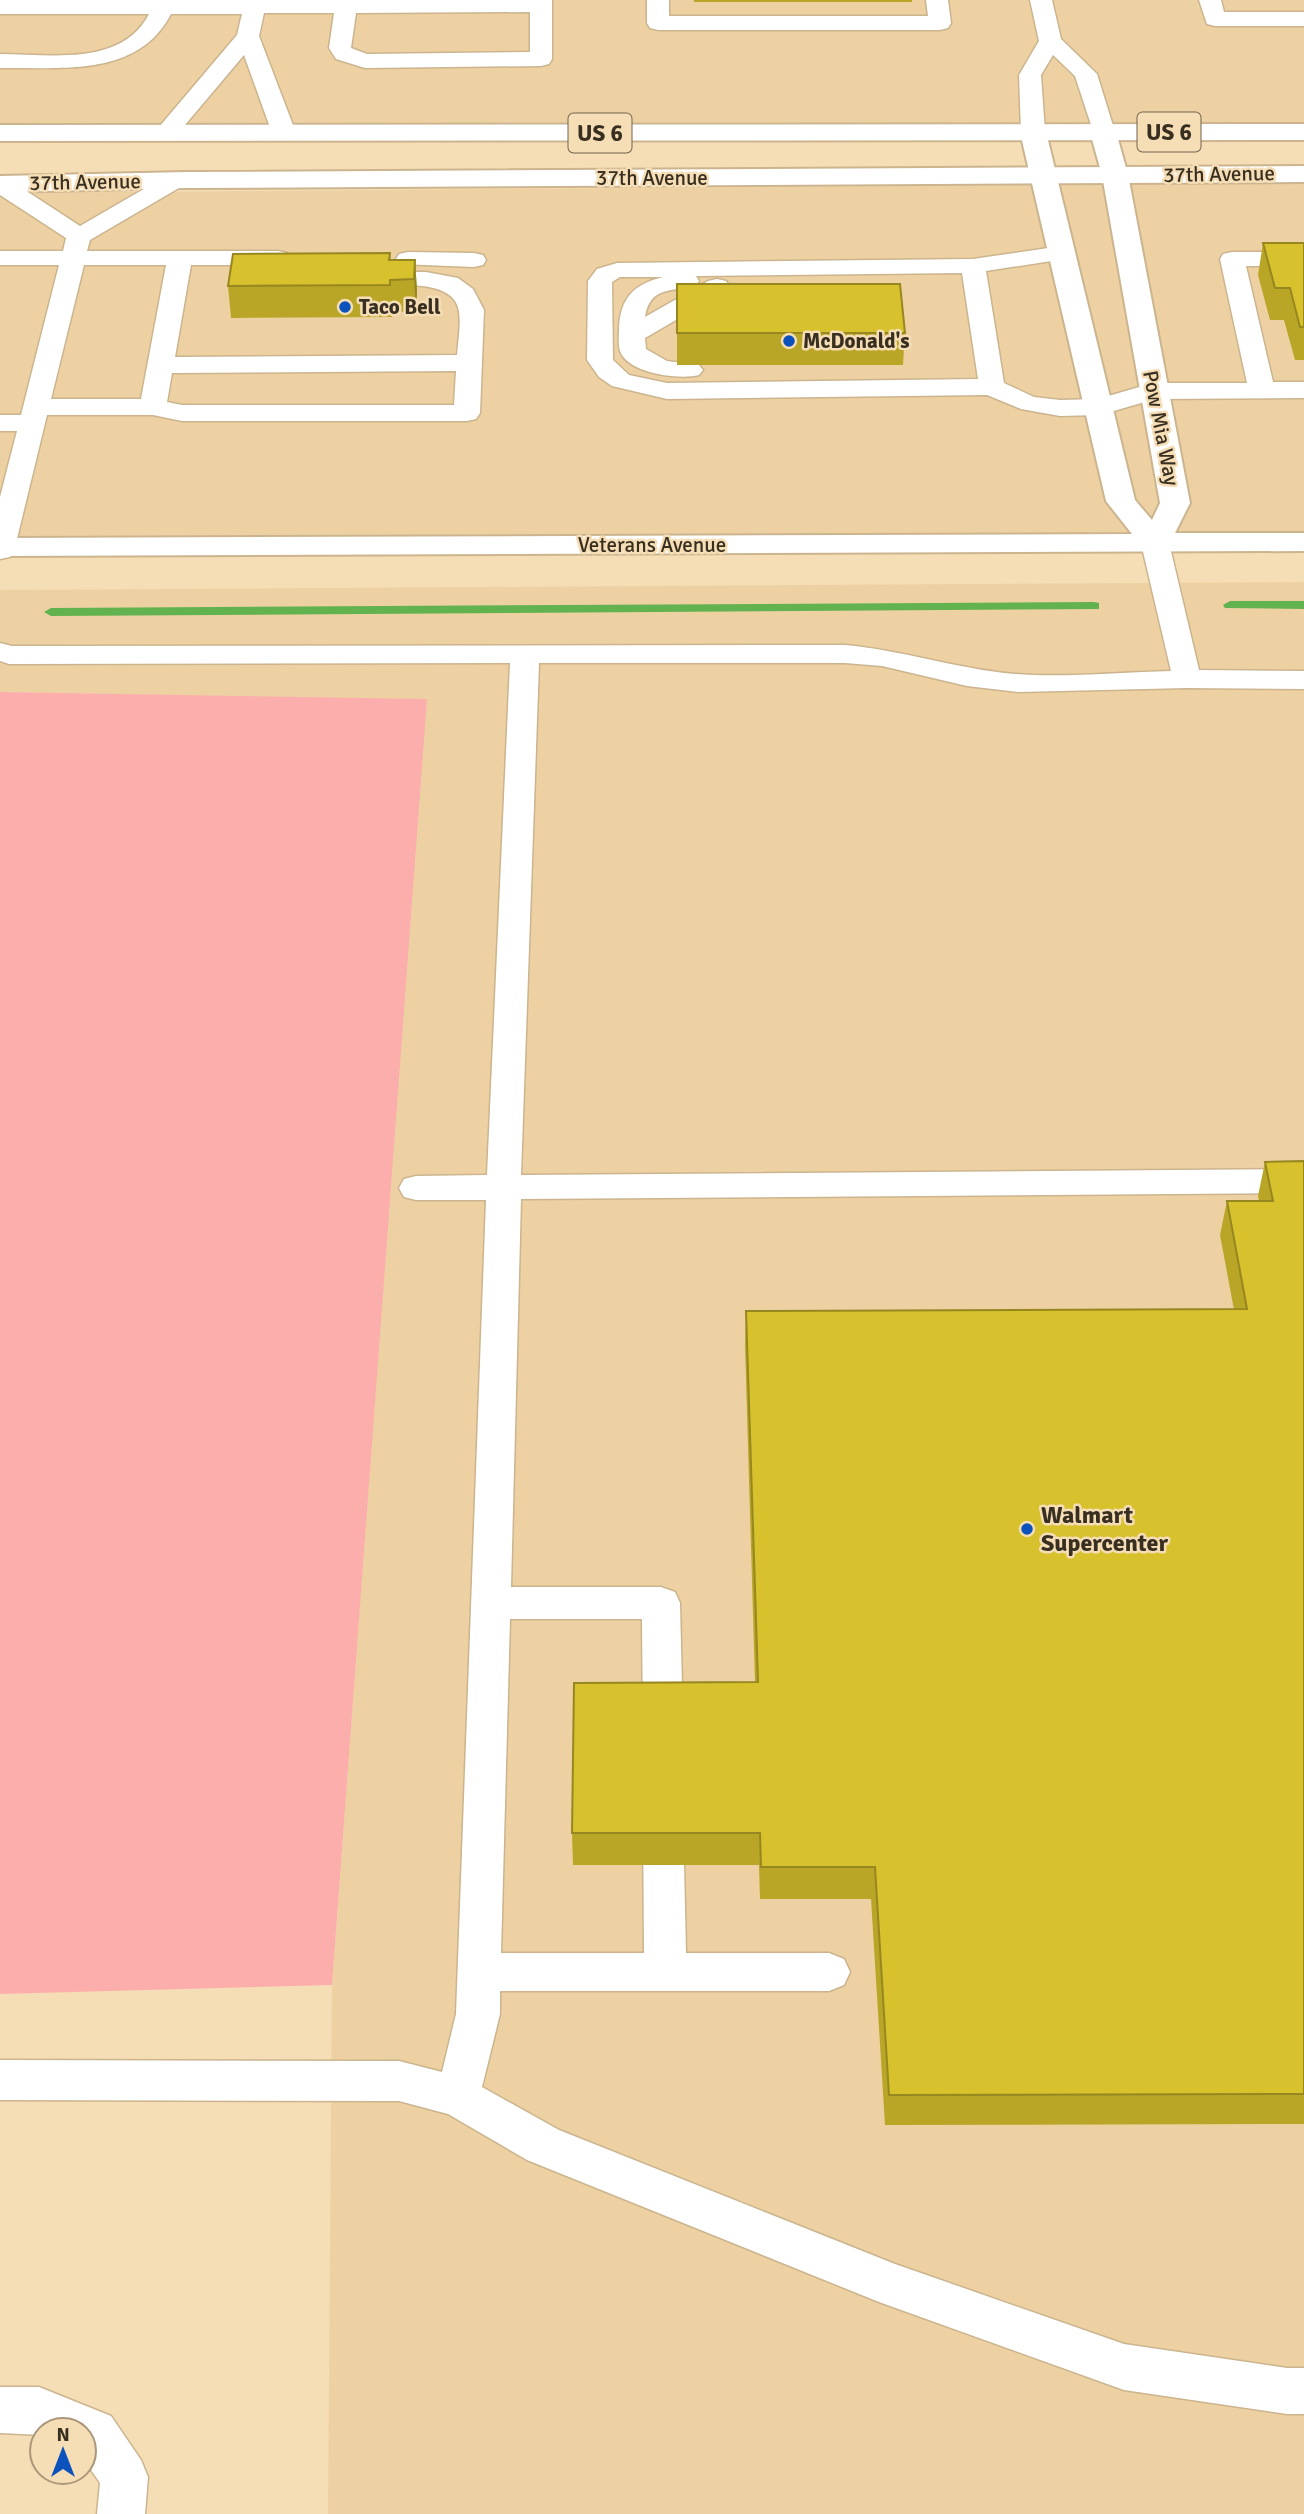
<svg xmlns="http://www.w3.org/2000/svg" width="1304" height="2514" viewBox="0 0 1304 2514" font-family="Signika,sans-serif">
<style>
.built{fill:#edd1a3}
.green{fill:#fcaead}
.lines{fill:none;stroke-linecap:round;stroke-linejoin:round}
.stream{fill:#62b24f;fill-rule:evenodd}
.service-casing{stroke:#cbb48e;stroke-width:3}
.minor-casing{stroke:#cbb48e;stroke-width:4}
.primary-casing{stroke:#cbb48e;stroke-width:4}
.service{fill:#fff;fill-rule:evenodd}
.minor{fill:#fff;fill-rule:evenodd}
.primary{fill:#fff;fill-rule:evenodd}
.wall{fill:#b9a627}
.shaded-wall{fill:#968720}
.building{fill:#d7c12d;stroke:#968720;stroke-width:2}
.poi-dot{fill:#0c52bc;stroke:#f5ddb6;stroke-width:2.5}
.labels{text-anchor:middle;stroke-width:5;stroke-linejoin:round;paint-order:stroke}
.far-street-label{font-size:21px;fill:#392f20;stroke:#f5ddb6}
.far-poi-label{font-size:21px;font-weight:bold;fill:#392f20;stroke:#f5ddb6;text-anchor:start}
.shield{fill:#f5ddb6;stroke:#71634d;stroke-width:2}
.shield-label{font-size:23px;font-weight:bold;fill:#392f20}
.poi-label{font-size:24px;font-weight:bold;fill:#392f20;stroke:#f5ddb6;text-anchor:start}
</style>
<rect width="100%" height="100%" fill="#f5ddb6"/>
<path class="built" d="M0,0H1304V122L0,123Z
M1304,183V532L0,536V193Z
M1304,582V2514H328L332,1985L426,700L0,692V590Z"/>
<path class="green" d="M0,692L427,699L332,1985L0,1994Z"/>
<g class="lines">
<path class="stream" d="M1230,601H1304V609L1225,608L1223,605Z
M1094,602L1099,603V609L51,616L44,612L51,608Z"/>
<defs>
<path id="service" d="M0,0H552V59L549,64L541,66L365,68L336,59L329,48L334,13H264L259,36L296,133L292,138H276L272,133L244,55L174,138H158L154,133L237,35L242,14H171C138,78 61,67 0,68V54C50,54 122,67 149,14H0ZM530,12V52L367,54L351,48L356,13Z
M647,0H669V16H928L926,0H948L951,23L948,28L940,30H658L650,28L647,23Z
M1030,0H1052L1061,39L1097,74L1115,132L1111,137H1095L1075,76L1053,55L1041,75L1045,132L1041,137H1025L1021,132L1019,75L1039,41Z
M1199,0H1221L1224,12H1304V26H1215L1207,24Z
M176,173L184,175L188,180L184,185L90,240L87,251H278L287,253L290,258L287,263L278,265H191L175,357L457,355C458,342 461,325 459,312C455,277 393,286 368,286L359,284L356,279L359,274L368,272H426L458,278L473,289L484,310L480,413L476,419L467,421H182L153,415H47L14,551L10,557L0,559V497L17,431H0V415H21L59,265H0V251H63L66,238L0,195V177L8,179L80,226L168,175ZM84,265H166L141,399H51ZM456,371L454,405H182L167,402L172,373Z
M1062,246L1071,248L1074,253L1071,258L986,271L1004,383L1034,397L1060,400L1098,399L1153,383H1247L1220,259L1223,254L1232,252H1304V266H1246L1273,382H1304V398L1155,399L1100,415L1060,416L1021,409L987,395L667,399L612,386L599,377L587,360L588,281L597,269L617,263L973,259ZM962,273L978,379L667,383L629,375L613,360L612,282L620,277H663C634,284 620,298 619,329C619,335 618,345 620,351C628,374 680,380 699,375L703,370L699,365L667,361L646,349L645,338L726,291L729,286L726,281L717,279L708,281L645,317C650,286 671,292 696,286L699,281L696,276Z
M408,252L474,253L483,255L486,260L483,265L474,267L399,264L396,259L399,254Z
M1155,535L1165,537L1169,543L1199,670L1304,671V689L1187,688L1018,692L967,686L882,666L845,663H539L521,1175L1304,1169V1193L521,1199L511,1587H661L675,1592L680,1603L683,1729L677,1741L663,1746L649,1741L643,1729L642,1619H510L501,1953H644L643,1817L649,1805L663,1799L677,1805L683,1817L686,1953H829L844,1959L850,1972L844,1985L829,1991H500V2014L482,2087L559,2130L895,2264L1124,2344L1287,2368H1304V2414H1287L1124,2390L879,2302L527,2160L448,2114L399,2101L0,2100V2060L399,2061L442,2072L456,2014L486,1200H416L404,1197L399,1188L404,1179L416,1176L487,1175L510,663L9,664L0,661V643L12,646L845,645C902,650 957,669 1015,674C1062,678 1122,672 1171,671L1141,543L1145,537Z
M0,2387H39L111,2416L141,2460L148,2477L145,2514H97L100,2483L84,2460V2430H42V2435L0,2433Z"/>
<path id="minor" d="M1033,124L1042,127L1046,132L1135,500L1152,520L1160,503L1102,175L1090,132L1094,127L1103,124L1112,127L1116,132L1128,175L1190,503L1175,533H1304V551L0,556V538L1132,534L1106,501L1020,132L1024,127Z"/>
<path id="primary" d="M1304,124V140L0,141V125Z
M1304,166V182L187,188L0,192V176L187,172Z"/>
</defs>
<use href="#service" class="service-casing"/>
<use href="#minor" class="minor-casing"/>
<use href="#primary" class="primary-casing"/>
<use href="#service" class="service"/>
<use href="#minor" class="minor"/>
<use href="#primary" class="primary"/>
</g>
<path class="wall" d="M694,0H912V2H694Z
M1263,243H1304V360H1295L1284,320H1270L1258,275Z
M390,253V260H415L417,291L416,311L393,312L392,317L231,318L228,286Z
M677,284L905,333L903,365H677Z
M1304,1161V2124L885,2125L871,1899H760L759,1865H573L572,1833L755,1682L745,1345L746,1311L1234,1310L1220,1235L1227,1201H1259L1258,1196L1265,1162Z"/>
<path class="shaded-wall" d="M390,253L392,280H390L392,317L389,260Z
M415,260L417,291L416,311L414,279Z"/>
<path class="building" d="M1263,243H1304V327H1300L1290,288H1275Z
M390,253L389,260H415L414,279L390,280V285L228,286L233,254Z
M677,284H900L905,333H677Z
M1304,1161V2094L889,2095L875,1867H761L760,1833H572L574,1683L758,1682L746,1311L1247,1309L1227,1201H1273L1265,1162Z"/>
<g class="poi-dot">
<circle cx="345" cy="307" r="7"/>
<circle cx="789" cy="341" r="7"/>
<circle cx="1027" cy="1529" r="7"/>
</g>
<g class="labels">
<g class="far-street-label">
<text transform="translate(1219 174) rotate(-1)" y="7">37th Avenue</text>
<text x="652" y="185">37th Avenue</text>
<text transform="translate(85 182) rotate(-1)" y="7">37th Avenue</text>
<text transform="translate(1161 428) rotate(79)" y="7">Pow Mia Way</text>
<text x="652" y="552">Veterans Avenue</text>
</g>
<g class="far-poi-label">
<text x="359" y="314">Taco Bell</text>
<text x="803" y="348">McDonald's</text>
</g>
<g class="shield">
<rect x="1137.5" y="112.5" width="63" height="39" rx="5"/>
<rect x="568.5" y="113.5" width="63" height="39" rx="5"/>
</g>
<g class="shield-label">
<text x="1169" y="140">US 6</text>
<text x="600" y="141">US 6</text>
</g>
<g class="poi-label">
<text x="1041" y="1523">Walmart<tspan x="1041" dy="28">Supercenter</tspan></text>
</g>
</g>
<g transform="translate(63 2451)"><circle r="33" fill="#f5ddb6" stroke="#aa977a" stroke-width="2"/>
<path d="M0-5L12 26L0 18L-12 26Z" fill="#0c52bc"/>
<text y="-10" font-size="19" font-weight="bold" text-anchor="middle" fill="#392f20">N</text>
</g>
</svg>
